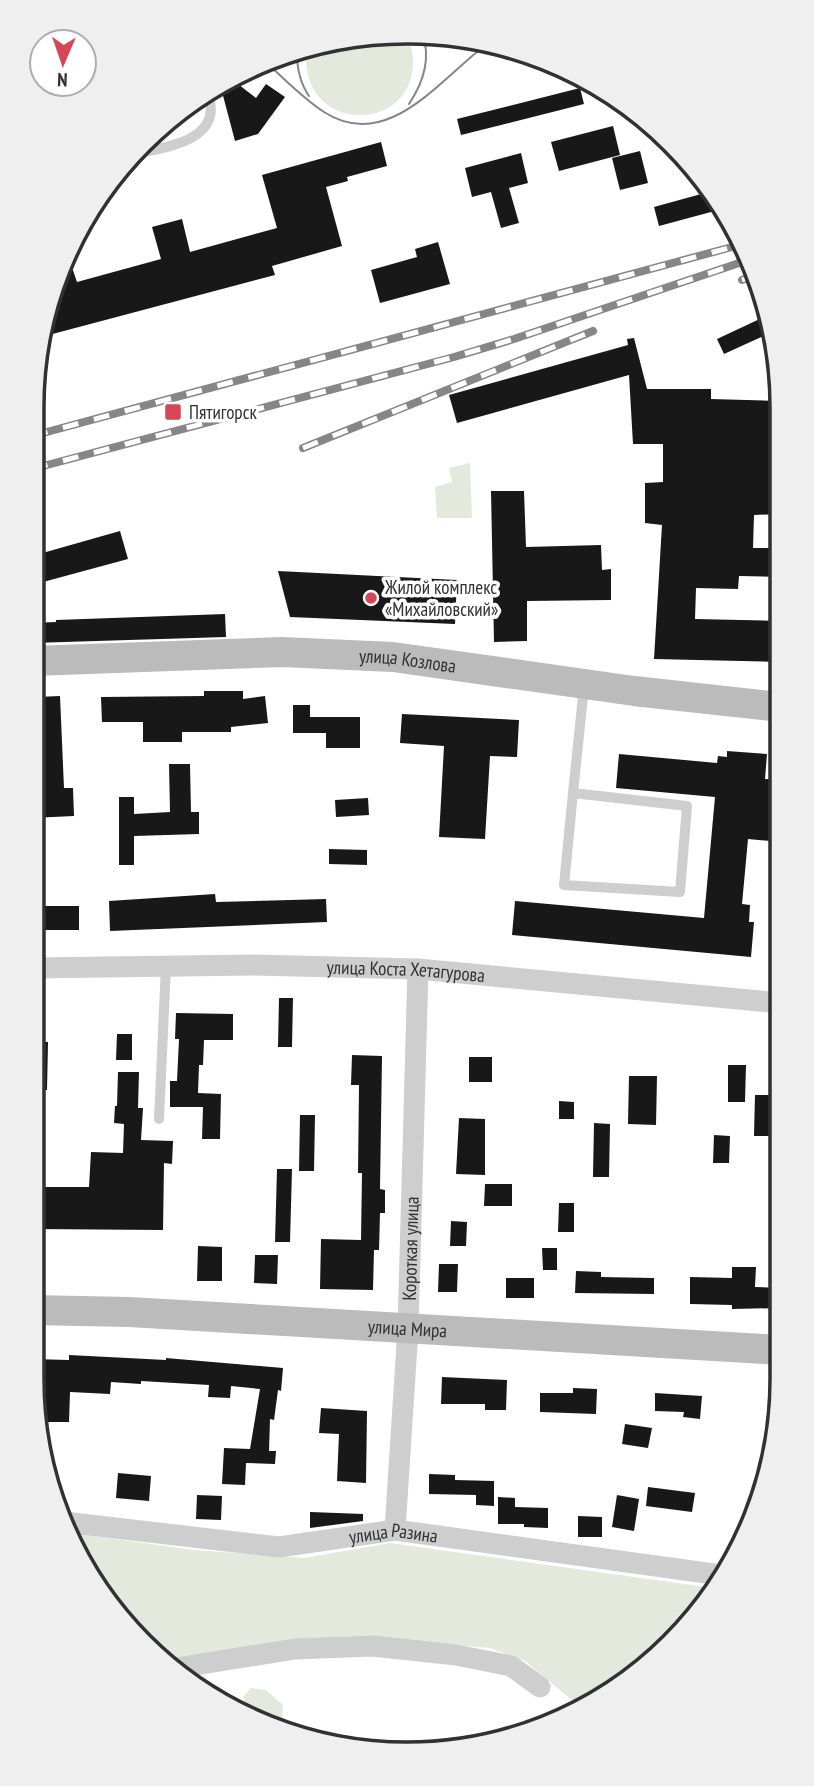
<svg xmlns="http://www.w3.org/2000/svg" width="814" height="1786" viewBox="0 0 814 1786" font-family="'PT Sans Narrow',sans-serif">
<style>
.green{fill:#e4e9de}
.building{fill:#181818}
.lines{fill:none;stroke-linecap:round;stroke-linejoin:round}
.lane{stroke:#cecece;stroke-width:10}
.street{stroke:#cecece;stroke-width:21}
.secondary{stroke:#bbb;stroke-width:30}
.tram{stroke:#868686;stroke-width:2}
.rail-casing{stroke:#868686;stroke-width:8}
.rail{stroke:#fff;stroke-width:5;stroke-dasharray:16;stroke-linecap:butt}
.poi-dot{fill:#d54657;stroke:#fff;stroke-width:2.5}
.labels{text-anchor:middle;stroke-width:7;stroke-linejoin:round;paint-order:stroke}
.poi-label{font-size:19px;fill:#313131;stroke:#fff;text-anchor:start}
.street-label{font-size:19px;fill:#313131;stroke:#fff}
.rim{fill:none;stroke:#313131;stroke-width:3.5}
</style>
<rect width="100%" height="100%" fill="#fff"/>
<path class="green" d="M404,32C410,41 413,52 413,63C412,134 301,135 306,52Z
M470,463L472,518H437L435,487L452,482L449,468Z
M71,1533L195,1550L304,1558L390,1543L713,1588L690,1626L592,1705L573,1701L525,1661L490,1648L349,1636L165,1660L124,1626Z
M251,1688L266,1690L283,1705L282,1728L251,1716L243,1697Z
M287,1730L381,1747H334Z"/>
<path class="building" d="M234,81L256,98L266,84L285,97L258,134L235,141L221,88Z
M580,88L584,104L461,135L457,119Z
M613,126L620,155L559,171L551,142Z
M381,142L387,166L347,177L348,181L326,187L342,246L272,266L275,275L45,336L60,264L67,253L77,282L161,259L152,227L182,219L190,252L277,228L262,175Z
M640,151L648,183L620,190L612,158Z
M521,153L528,183L509,188L519,223L501,228L491,192L472,197L465,168Z
M712,191L722,209L659,226L654,207Z
M438,242L450,284L380,303L371,270L417,257L415,249Z
M768,315L772,332L724,354L717,339Z
M634,338L647,389H711V399L779,401L780,514L754,515L753,548H780V577L739,576L738,589L696,588L695,619L780,621V662L654,659L662,525L645,523V483L663,482V444H633L629,375L457,423L449,395L628,345L627,339Z
M491,491H524L526,547L601,545L602,570L611,569V600L527,601V641L494,642Z
M120,531L128,559L32,585V556Z
M278,571L457,580L455,624L290,617Z
M225,614L226,637L32,643V623L56,622V620Z
M204,691H243V699L265,696L268,723L231,727V732H182V742H143V722H102L101,697L204,696Z
M60,696L64,788H73L74,816L32,818V705H37V697Z
M293,705H310V717H360V748H326V733H293Z
M402,714L519,720L517,757L490,756L485,839L439,837L444,746L400,743Z
M727,751L767,754L765,779L781,780V842L748,839L742,904L750,905L749,922H754L751,957L512,935L515,901L704,918L715,797L616,788L619,754L717,763L718,756L727,757Z
M169,764H190L191,812H199V834L134,836V865H119V797H134V814L170,812Z
M368,798L369,815L336,817L335,800Z
M329,849L367,850V865L329,864Z
M215,894L216,902L326,899L327,922L110,931L109,901Z
M32,906H79V930H32Z
M279,998H293L292,1047H278Z
M176,1013L233,1014V1040H204L203,1065H199L198,1093L221,1094L220,1139H202L203,1107H170V1081H177L179,1039H175Z
M117,1034H132V1060H116Z
M32,1042H48L47,1090H32Z
M352,1055L382,1056L380,1189L385,1190V1213H380L379,1250H374L373,1290L320,1289L321,1239L361,1240L362,1173H358L359,1085H351Z
M469,1057H492V1082H469Z
M728,1065H746L745,1102H728Z
M118,1072H139L138,1108H143L141,1140L173,1141L172,1164L164,1163L163,1230L32,1229V1187H89L91,1152L123,1153L124,1124L114,1123L115,1106H117Z
M629,1076H657L656,1125L628,1124Z
M755,1095H773L772,1136H754Z
M559,1101L574,1102V1119H559Z
M300,1115H315L314,1171H299Z
M459,1118L485,1119V1175L456,1174Z
M594,1123L610,1124L609,1177H593Z
M714,1135L730,1136L729,1163H713Z
M277,1169H292L290,1242H275Z
M485,1184H512V1206H484Z
M559,1203H574V1232H558Z
M451,1221L467,1222L466,1246H450Z
M198,1246L222,1247V1281H197Z
M542,1248H557V1270H543Z
M255,1255H278L277,1284L254,1283Z
M439,1264H458L457,1292H438Z
M732,1267H756L755,1287L782,1288V1308L732,1309V1305L690,1304V1277L732,1278Z
M576,1271L601,1272V1277L654,1278V1294L575,1293Z
M506,1278H534V1298H506Z
M69,1355L166,1360V1358L283,1368L281,1391L278,1390L274,1420L270,1419L269,1451H276L275,1464L246,1463L245,1485L222,1484L224,1448L250,1449L260,1389L231,1386L230,1398L208,1397L209,1385L141,1381V1384L111,1382L110,1394L70,1392L69,1422H39L32,1379V1359L69,1360Z
M442,1377L507,1380L506,1410H485V1404H441Z
M573,1388L597,1389L596,1414L540,1412V1393H573Z
M655,1393L702,1396L700,1419L683,1417L684,1412L655,1411Z
M321,1408L367,1411L366,1483L337,1481L339,1434L319,1433Z
M625,1424L652,1428L648,1448L622,1444Z
M118,1473L151,1476L149,1501L116,1498Z
M429,1474L455,1475V1480L494,1481V1506L476,1505V1495L429,1494Z
M648,1487L695,1493L692,1512L646,1506Z
M197,1495L222,1496L221,1520L196,1519Z
M617,1495L639,1499L634,1531L612,1527Z
M498,1497L515,1498V1507L548,1508V1528L524,1527V1524H498Z
M310,1512L363,1514V1521L310,1528Z
M578,1516L602,1517V1537H578Z"/>
<g class="lines">
<path class="lane" d="M133,154C162,148 222,142 209,97
M573,793L564,885L680,892L687,806L573,793L584,687
M159,1119L166,966"/>
<g class="street">
<path id="s1" d="M32,968L254,965L418,969L781,1003"/>
<path id="s2" d="M64,1522L279,1547L395,1530L721,1575"/>
<path id="s3" d="M395,1530L408,1329L418,969"/>
<path d="M176,1668L295,1649L373,1646L456,1655L511,1666L540,1687"/>
</g>
<g class="secondary">
<path id="s4" d="M32,661L282,652L393,657L634,691L780,707"/>
<path id="s5" d="M32,1310L129,1312L782,1350"/>
</g>
<path class="tram" d="M297,53C297,69 300,83 309,96
M263,60C283,77 302,98 324,112C386,152 437,83 483,47
M409,104C423,83 431,60 423,35"/>
<defs>
<path id="rail" d="M742,280L757,275
M32,436L743,244
M303,448L593,331
M32,469L454,357L514,339L751,259"/>
</defs>
<use href="#rail" class="rail-casing"/>
<use href="#rail" class="rail"/>
</g>
<g class="poi-dot">
<rect x="164" y="403" width="18" height="18" rx="3.5"/>
<circle cx="371" cy="598" r="7"/>
</g>
<g class="labels">
<g class="poi-label">
<text x="189" y="419">Пятигорск</text>
<text x="385" y="594">Жилой комплекс<tspan x="385" dy="22">«Михайловский»</tspan></text>
</g>
<g class="street-label">
<text dy="7" stroke="none"><textPath href="#s4" startOffset="376">улица Козлова</textPath></text>
<text dy="7" stroke="none"><textPath href="#s1" startOffset="374">улица Коста Хетагурова</textPath></text>
<text dy="7" stroke="none"><textPath href="#s3" startOffset="282">Короткая улица</textPath></text>
<text dy="7" stroke="none"><textPath href="#s5" startOffset="376">улица Мира</textPath></text>
<text dy="7" stroke="none"><textPath href="#s2" startOffset="332">улица Разина</textPath></text>
</g>
</g>
<path d="M0 0H814V1786H0ZM407 44H407A363 363 0 0 1 770 407V1379A363 363 0 0 1 407 1742H407A363 363 0 0 1 44 1379V407A363 363 0 0 1 407 44Z" fill="#efefef" fill-rule="evenodd"/>
<path class="rim" d="M407 44H407A363 363 0 0 1 770 407V1379A363 363 0 0 1 407 1742H407A363 363 0 0 1 44 1379V407A363 363 0 0 1 407 44Z"/>
<g transform="translate(63 63) rotate(182)"><circle r="33" fill="#ffffff" stroke="#adadad" stroke-width="2"/>
<path d="M0-5L12 26L0 18L-12 26Z" fill="#d54657"/>
<text y="-10" font-size="19" font-weight="bold" text-anchor="middle" fill="#313131">N</text>
</g>
</svg>
